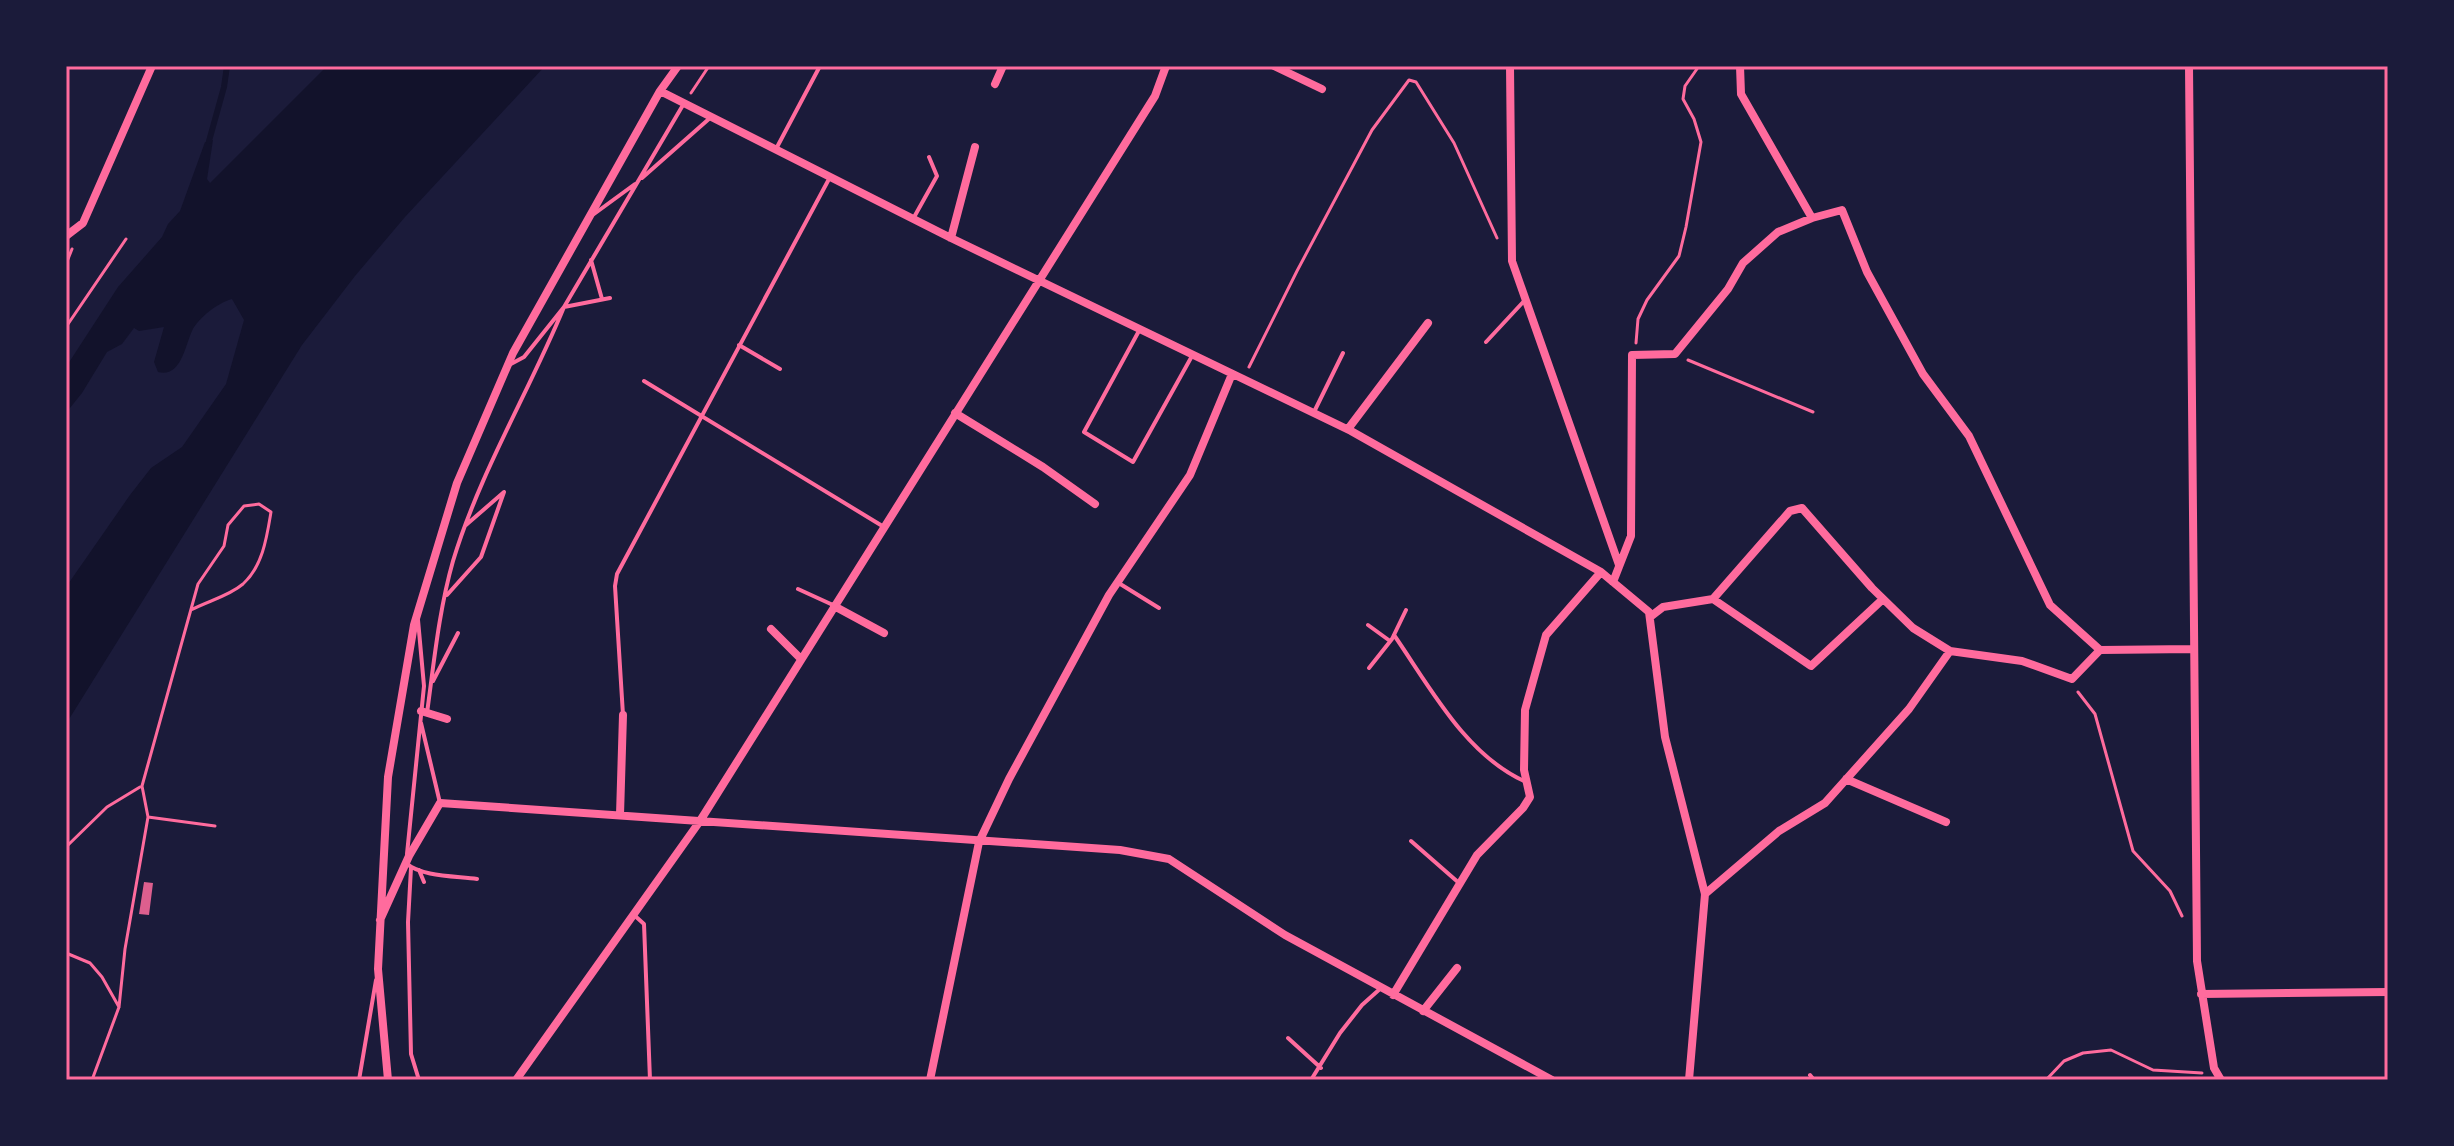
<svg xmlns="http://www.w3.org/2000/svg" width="2454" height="1146" viewBox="0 0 2454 1146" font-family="Quicksand,sans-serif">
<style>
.water{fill:#12122b}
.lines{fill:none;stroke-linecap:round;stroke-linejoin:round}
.stream{stroke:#12122b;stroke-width:6}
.building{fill:#dd5f8e}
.path{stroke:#ff6b9d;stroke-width:3}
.service{stroke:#ff6b9d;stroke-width:4}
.minor{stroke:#ff6b9d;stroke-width:8}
.neatline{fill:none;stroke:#ff6b9d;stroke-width:3}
</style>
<rect width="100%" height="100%" fill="#1b1b3a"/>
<path class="water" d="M327,66H545L405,217L355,276L302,345L66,724V587L130,495L151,468L182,447L226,384L244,320L232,299C219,302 198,318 192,331C185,346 181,378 158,372L154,362L164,327L139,331L134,328L122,344L107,352L82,393L66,413V367L118,287L162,237L168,224L180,211L205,142L213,140L207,179L210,183Z"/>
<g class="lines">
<path class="stream" d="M209,141L224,87L227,66"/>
</g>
<path class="building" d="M144,882L153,883L149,915L139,914Z"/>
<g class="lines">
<path class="path" d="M691,93L709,66
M66,264L72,249
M66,327L126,239
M1636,343L1638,319L1647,300L1679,256L1686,227L1701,142L1694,119L1683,99L1685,86L1699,66
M1688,360L1813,412
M1249,367L1297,271L1372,130L1409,80L1416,82L1454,143L1497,238
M2078,692L2095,714L2133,851L2170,891L2182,916
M148,817L215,826
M66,847L107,807L140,787
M66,953L90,963L102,977L119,1007
M92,1080L119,1007L125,949L148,817L142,786L198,584L224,546L228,525L244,506L259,504L271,512C267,536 263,566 243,584C229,596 208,601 191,610
M2046,1080L2064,1061L2083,1053L2111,1050L2153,1070L2202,1073"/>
<path class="service" d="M776,149L820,66
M642,178L710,118
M594,214L635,184
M913,219L937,176L929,157
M591,260L602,299
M1140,329L1084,432L1133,462L1192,356
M1486,342L1525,300
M739,345L780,369
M509,365L524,357L564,307L683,105
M644,381L884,527
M1314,412L1343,353
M1117,582L1159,608
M798,589L833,605
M447,595L481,557L504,492L466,525
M1368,625L1390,641
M1394,635C1430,687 1465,754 1524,781
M1369,668L1392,639L1406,610
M433,681L458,633
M427,713C434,662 439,610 453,561C480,472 529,392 564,307L610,298
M623,715L615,586L617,574L829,179
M421,723L440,803
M1411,841L1459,883
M407,854L424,686L418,620
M406,863C421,877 457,876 477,879
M411,868L408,922L411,1054L419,1080
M419,870L424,882
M634,915L644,924L650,1080
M1288,1038L1321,1068
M1810,1075L1814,1080
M359,1080L376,980
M1311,1080L1340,1033L1362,1005L1381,988"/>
<path class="minor" d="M1274,66L1322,89
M1510,66L1512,261L1619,565
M1740,66L1741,94L1812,218
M2189,66L2197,961L2214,1068L2221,1080
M995,84L1003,66
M660,91L951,238L1351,431L1601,572L1649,612L1665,737L1705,894L1689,1080
M66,236L83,223L152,66
M951,238L975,147
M955,413L1043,467L1095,504
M1348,429L1428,323
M1613,582L1631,536L1632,355L1675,354L1728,289L1743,263L1778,232L1812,218L1842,210L1867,272L1923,374L1969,436L2050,605L2100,650L2193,649
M1713,599L1790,511L1802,508L1872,588L1913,628L1950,651
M834,606L884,633
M1650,617L1663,607L1713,599L1811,666L1883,599
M771,629L801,659
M421,711L447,719
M1846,779L1946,822
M620,815L623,715
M1705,894L1779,831L1825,803L1909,709L1950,651L2022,661L2072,679L2100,650
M380,920L409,856L440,803L1120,850L1169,859L1285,935L1552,1080
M2201,994L2388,992
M1393,995L1477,855L1523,808L1530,797L1524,770L1525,710L1546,635L1601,572
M1423,1011L1457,968
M388,1080L378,969L388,777L414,625L457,483L513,353L660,91L678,66
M516,1080L700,821L1155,96L1166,66
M930,1080L979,842L1009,779L1109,595L1190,475L1232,374"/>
</g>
<rect width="2454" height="1146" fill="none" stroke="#1b1b3a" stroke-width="136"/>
<rect x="68" y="68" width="2318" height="1010" class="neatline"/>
</svg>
